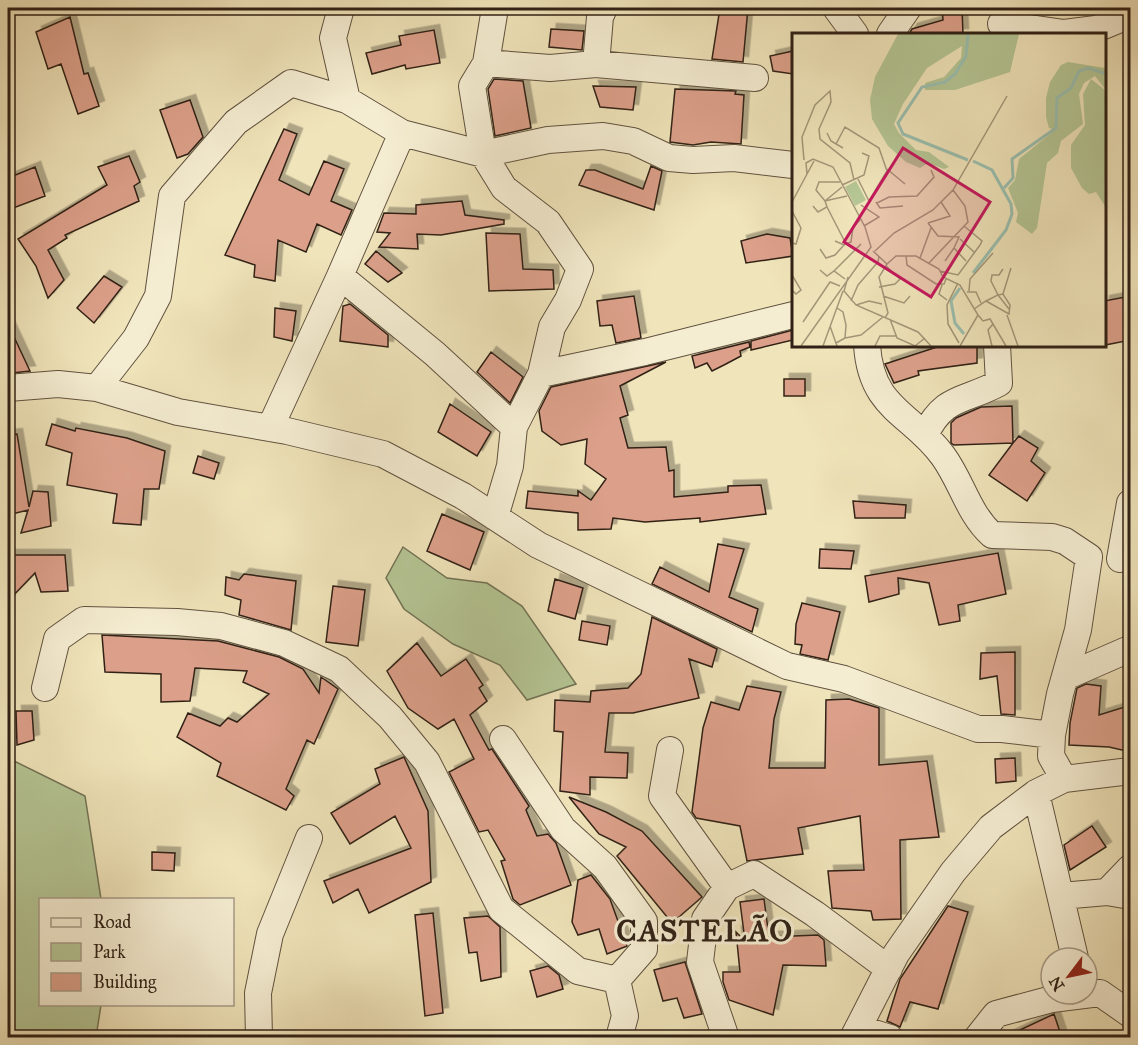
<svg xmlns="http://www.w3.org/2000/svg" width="1138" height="1045" viewBox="0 0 1138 1045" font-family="'IM FELL Great Primer',serif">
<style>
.green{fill:#b5c594;stroke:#727355;stroke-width:1.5}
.building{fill:#dca08a;stroke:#302116;stroke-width:1.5;filter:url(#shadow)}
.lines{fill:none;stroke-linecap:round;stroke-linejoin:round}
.street-casing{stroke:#60523f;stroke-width:28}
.street{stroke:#f5edd2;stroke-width:26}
.labels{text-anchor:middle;stroke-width:6;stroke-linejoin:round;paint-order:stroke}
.district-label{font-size:30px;font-weight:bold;letter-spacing:1.5px;fill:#302116;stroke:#f5edd2}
.inset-river{fill:none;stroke:#9abfaf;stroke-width:3}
.inset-road{fill:none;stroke:#a39678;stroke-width:1.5}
.view{fill:#c2185b;fill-opacity:0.15;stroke:#c2185b;stroke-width:3}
.inset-edge{fill:none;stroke:#302116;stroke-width:3}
</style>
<defs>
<filter id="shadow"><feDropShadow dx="5.5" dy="-5.5" stdDeviation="0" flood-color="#0004"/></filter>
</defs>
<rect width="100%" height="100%" fill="#f0e4ba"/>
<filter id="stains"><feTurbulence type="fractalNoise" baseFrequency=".00333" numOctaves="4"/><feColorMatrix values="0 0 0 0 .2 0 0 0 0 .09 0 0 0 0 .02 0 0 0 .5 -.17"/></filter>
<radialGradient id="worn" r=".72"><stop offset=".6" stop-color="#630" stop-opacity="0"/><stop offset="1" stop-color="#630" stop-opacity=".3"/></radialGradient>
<path class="green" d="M403,547L447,578L487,583L522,606L576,684L527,700L500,665L453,644L404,609L386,578Z
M8,758L85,796L101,899L40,900V1004L101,1005L96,1037H8Z"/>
<path class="building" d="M720,8H748L743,62L712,59Z
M942,8H962L963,34H909L912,29L943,20Z
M70,17L84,74L88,73L99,106L78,114L61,64L48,69L36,32Z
M551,29L584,31L582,50L549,47Z
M434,30L440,63L406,69L405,65L372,74L366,53L401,45L399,36Z
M793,51V74L773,71L770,56Z
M494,79L523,81L531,128L495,136L488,89Z
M593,86L636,87L633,110L600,107Z
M675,89L736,91L735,94L744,95L741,144L711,142L693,145L670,142Z
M190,100L203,137L188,154L177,158L160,110Z
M284,129L297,134L279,180L309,195L324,161L344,169L331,201L352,210L341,235L317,224L306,252L278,240L275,281L254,277L255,265L225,255Z
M129,156L140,182L134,186L139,201L65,235L67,238L48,250L64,280L48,298L36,266L18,239L107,185L98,167Z
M651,166L662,171L654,210L579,185L586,170H595L643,189Z
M35,167L45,196L8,210V178Z
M462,201L465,215L504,220V224L441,235L417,234L418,249L379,247L390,233L377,232L384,213L416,214V205Z
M486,233L520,234L523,269L553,270L554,289L489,291Z
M767,234L790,238L793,256L746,263L741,241Z
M376,251L402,273L388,282L365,264Z
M104,276L122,287L94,323L77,308Z
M634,296L641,338L616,343L612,325L600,326L597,301Z
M1131,296V340L1105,345L1104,301Z
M350,304L388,335V347L340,341L343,306Z
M275,308L296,311L292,341L274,337Z
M8,324L30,371L12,373L8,363Z
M793,330V340L751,350V341Z
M749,342L750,347L740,351L741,356L724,365L712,371L707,363L695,368L692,356Z
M943,345H977V363L918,371L919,375L894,383L885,364Z
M491,352L523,377L510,403L477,372Z
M666,362L620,386L628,415L620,418L628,448L666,447L669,471L674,470V497L728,492V486L761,485L766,514L700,522V518L645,522L613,518L611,529L578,530V513L526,508L528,491L578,496V491L591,500L606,479L585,464L587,439L561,445L542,431L539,411L551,387Z
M784,379H805V396H784Z
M450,404L491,432L477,456L438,432Z
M1012,406L1013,443L1019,436L1038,448L1031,461L1045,473L1027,501L989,475L1013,443L954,445L951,443V423L956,418L981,407Z
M52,424L75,431L76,428L127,438L165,451L159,489H144L141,525L113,523L117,494L67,485L72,453L46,445Z
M17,434L29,507L33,491L48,492L51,526L21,533L28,510L8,515V435Z
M198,456L219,463L214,479L193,473Z
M853,501L906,505L905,518H855Z
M442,514L484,532L470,570L427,551Z
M718,544L744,549L729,597L758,609L752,632L652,584L660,567L709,592Z
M820,549L854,551L851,569L819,568Z
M998,553L1006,594L958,605L960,621L939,625L929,583L898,578L899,594L869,602L865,576Z
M8,555H65L68,591L41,592L35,573L8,601Z
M244,574L296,581L291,630L239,615L241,600L225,595L226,577L239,580Z
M555,579L583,588L575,619L548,611Z
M333,586L365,590L358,646L326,642Z
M802,603L840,612L828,660L800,654L802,645L795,644L796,624Z
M652,617L717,649L712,667L689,659L699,698L633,713H609L605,752L628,753L627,778L590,777V795L560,791L563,732L554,731L555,700L590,702L591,691L628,688L641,674Z
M582,621L610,626L607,645L579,640Z
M102,635L218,641L279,657L303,669L319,693L321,677L338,689L314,744L307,740L286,789L294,796L286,810L217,776L221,763L177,737L188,713L220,726L228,718L237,722L269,694L243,682L247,671L195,668L190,701L161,702V674L105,672Z
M417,643L441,676L466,659L483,685L479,688L487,701L470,715L489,750L492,749L529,806L526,810L537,836L548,834L556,843L571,885L520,905L513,899L501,861L505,860L488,830L479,832L449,772L474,759L454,719L438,729L408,708L387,671Z
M1015,652V715L1001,714L997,676L980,679L981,653Z
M1086,684L1101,686L1099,715L1131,705V752L1109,747L1069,745L1070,723L1077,688Z
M747,686L781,692L774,719L769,768H825L826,700L849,699L879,708V765L927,761L939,837L900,840L901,919L873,920L871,911L832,908L828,871L864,870L860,816L798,828L803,854L747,861L740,826L696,818L692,812L703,728L711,702L739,710Z
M16,711H32L34,740L17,745Z
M404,757L428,811L431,882L369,913L358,889L333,903L324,881L411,848L395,816L350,844L331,813L380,784L375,769Z
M1015,758L1016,781L996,783L995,759Z
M569,797L606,812L642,831L702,897L672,923L617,856L626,847L599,834Z
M1092,826L1106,847L1070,870L1064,845Z
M152,852L175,853L174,871L152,870Z
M591,875L610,899L627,946L607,954L599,929L578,935L572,922L578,880Z
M764,899L769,937L818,935L824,940L826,966L783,965L773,1015L729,1000L723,982V972H740L736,932L745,941L740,902Z
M948,906L968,912L938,1009L910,1002L900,1027L887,1021L900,979Z
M433,913L443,1013L425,1016L415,915Z
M488,916L500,927L501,977L481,981L477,952L469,953L464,918Z
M685,962L702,1014L684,1018L677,998L663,1001L654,970Z
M548,966L559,975L563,989L537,997L530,971Z
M1054,1014L1062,1038H1003Z"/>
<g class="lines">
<defs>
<path id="street" d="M341,8L333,38L347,100
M604,8L600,17L596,64L755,78
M836,8L855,34
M1001,24L1064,33L1096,29L1130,15
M890,34L908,8
M486,63L495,8
M340,276L402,133
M867,345C871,410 912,413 943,456C962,482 968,513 992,535L1052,537L1065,541L1089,557L1078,630L1060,694L1052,735L1051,756L1064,779
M541,374L645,352L793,315
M8,388L58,384L97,388L178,412L287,431L383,454L463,496L538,545L787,666L844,679L978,729H1002L1052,735
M97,388L136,338L158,296L172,196L236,122L291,83L347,100L402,133L483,154L548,140L603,136L633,141L669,158L693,160L734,158L793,165
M514,427L541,374L552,327L568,300L580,269L548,222L504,188L483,154L472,86L486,63L550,68L596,64
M270,428L340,276L435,354L514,427L510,466L495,517
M925,435C944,395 964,402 999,383L997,345
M1120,559L1130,503
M1065,677L1127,650L1130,651
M45,688L57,639L84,620L177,622L221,626L284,643L339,669L390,717L427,762L501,909L578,971L617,980
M503,739L563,829L605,867L644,921V949L617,980L625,1016L619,1038
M670,750L662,796L727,887
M1036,793L1075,958
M1107,892L1130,868
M1061,896L1107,892L1130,896
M858,1028L890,1038
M259,1038L258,993L270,934L309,838
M726,1038L700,962L705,919L727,887L754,874L815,914L889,969
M853,1038L896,954L953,872L991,827L1036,793L1064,779L1130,771
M977,1038L996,1014L1052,999L1100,993L1130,1014"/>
</defs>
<use href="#street" class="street-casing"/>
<use href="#street" class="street"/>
</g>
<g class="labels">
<g class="district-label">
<text x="705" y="941">CASTELÃO</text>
</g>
</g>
<g transform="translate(792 33)">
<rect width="314" height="314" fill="#f0e4ba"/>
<path d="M106,1H227L218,39L163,57H133V50L152,44L169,25L170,13L135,35L111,71L102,91L107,100L124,117L137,119L157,134L152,136L136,130L128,135L114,129L96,113L80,86L78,67L83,44ZM276,29L313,35V56L303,43L292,50L287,61L291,91L269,108L266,120L255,130L245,195L240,201L224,189L226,180L216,155L223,147L227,126L263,97L257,95L254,84V65L258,49L269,32ZM299,46L313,57V173L304,159L297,161L290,155L279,135V112L293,92L291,61ZM64,148L74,167L63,173L53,154Z" fill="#b5c594"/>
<path class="inset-river" d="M176,127L111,101L106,90L130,54L153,49L163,41L174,23L176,1M181,128L200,137L219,171L220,181L214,197L181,240M212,155L221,145L220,126L264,95L265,65L279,55L287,38L297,35L314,41M168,255L159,268L163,290L172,301"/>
<path class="inset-road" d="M35,100L39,108L51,115M44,111L53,94L87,115L95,138L77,168L66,146M12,127L10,104L23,72L38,58L39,69L27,96L28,106L58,130L62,147M95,136L113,151M48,149H27L24,157L33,168L55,163M50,152L72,142L77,123L70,120M0,169L22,128M84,169L88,175L111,173M85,170L97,164L125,163L142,144L139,137M69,172L87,184L72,193M21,173L26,179L35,174L33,168L50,154M35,174L54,211M0,178L9,195L4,211L0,210M136,190L146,203L167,204L162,215M136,190L158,183L149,169M168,206L182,219M43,208L52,212L59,209L61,194L68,187M28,216L34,225L43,222L52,212M81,218L95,231L104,223H124L147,236L151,244L168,252L186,282L168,313M83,218L102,200L141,177L161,157L215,63M114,223L115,232L144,251H152L154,246M128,225L139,195M153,228L162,215L174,228M136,231L176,189L173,173L161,157M28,237L35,243L42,238L53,246M42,238L69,211M148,238L166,242L188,212L190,208L172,193M0,242L9,257L4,261L0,257M56,244L52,258L64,272L126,299L139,313M166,250L155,272L156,291L167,310M150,252L147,261L155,267M87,254L103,251L108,246L94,233M177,258L178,246L201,220M175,259H184L189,270M211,261L219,235M91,263L112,270L118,263M59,268L66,252L86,229L87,223M194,268L206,262L199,248L200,242H207L211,236M64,272L77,268L90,271M182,276L194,268L217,281L218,272L211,261L206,262L217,276M186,282L191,288L198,286L214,313M215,282L226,313M93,285L96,280L87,244L95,231M98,286L105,305L123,313L133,305M11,289L38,249L48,253M38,293L45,313M53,305L69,302L91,284M44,310L53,305L54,292L51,279L45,275M9,313L79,214L73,194L41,134L21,126L14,130L15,141M31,313L51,258M83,313L88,303H105M200,313L196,297L201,291"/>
<path class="view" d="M111,115L198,169L139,264L52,209Z"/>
<rect width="314" height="314" class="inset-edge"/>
</g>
<rect width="1138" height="1045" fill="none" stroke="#f0e4ba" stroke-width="30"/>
<rect x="9" y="9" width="1120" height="1027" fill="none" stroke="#302116" stroke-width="3"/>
<rect x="15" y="15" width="1108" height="1015" fill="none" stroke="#302116" stroke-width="1.5"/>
<rect x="39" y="898" width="195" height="108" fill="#f5edd2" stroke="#a69b87" stroke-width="1.5"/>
<rect x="51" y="918" width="30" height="9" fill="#f5edd2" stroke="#a69b87" stroke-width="1.5"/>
<text x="93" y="928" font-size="18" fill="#302116">Road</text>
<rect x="51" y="943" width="30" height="18" fill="#b5c594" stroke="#a69b87" stroke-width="1.5"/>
<text x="93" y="958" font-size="18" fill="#302116">Park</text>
<rect x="51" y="973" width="30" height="18" fill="#dca08a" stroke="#a69b87" stroke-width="1.5"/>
<text x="93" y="988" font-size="18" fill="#302116">Building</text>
<g transform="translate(1069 976) rotate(238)"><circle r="28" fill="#f5edd2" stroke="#a69b87" stroke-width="1.5"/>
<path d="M0-4.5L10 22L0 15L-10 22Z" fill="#8f2418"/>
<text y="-9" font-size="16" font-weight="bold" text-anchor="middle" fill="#302116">N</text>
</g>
<rect width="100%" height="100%" filter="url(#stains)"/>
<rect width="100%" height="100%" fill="url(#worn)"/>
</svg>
